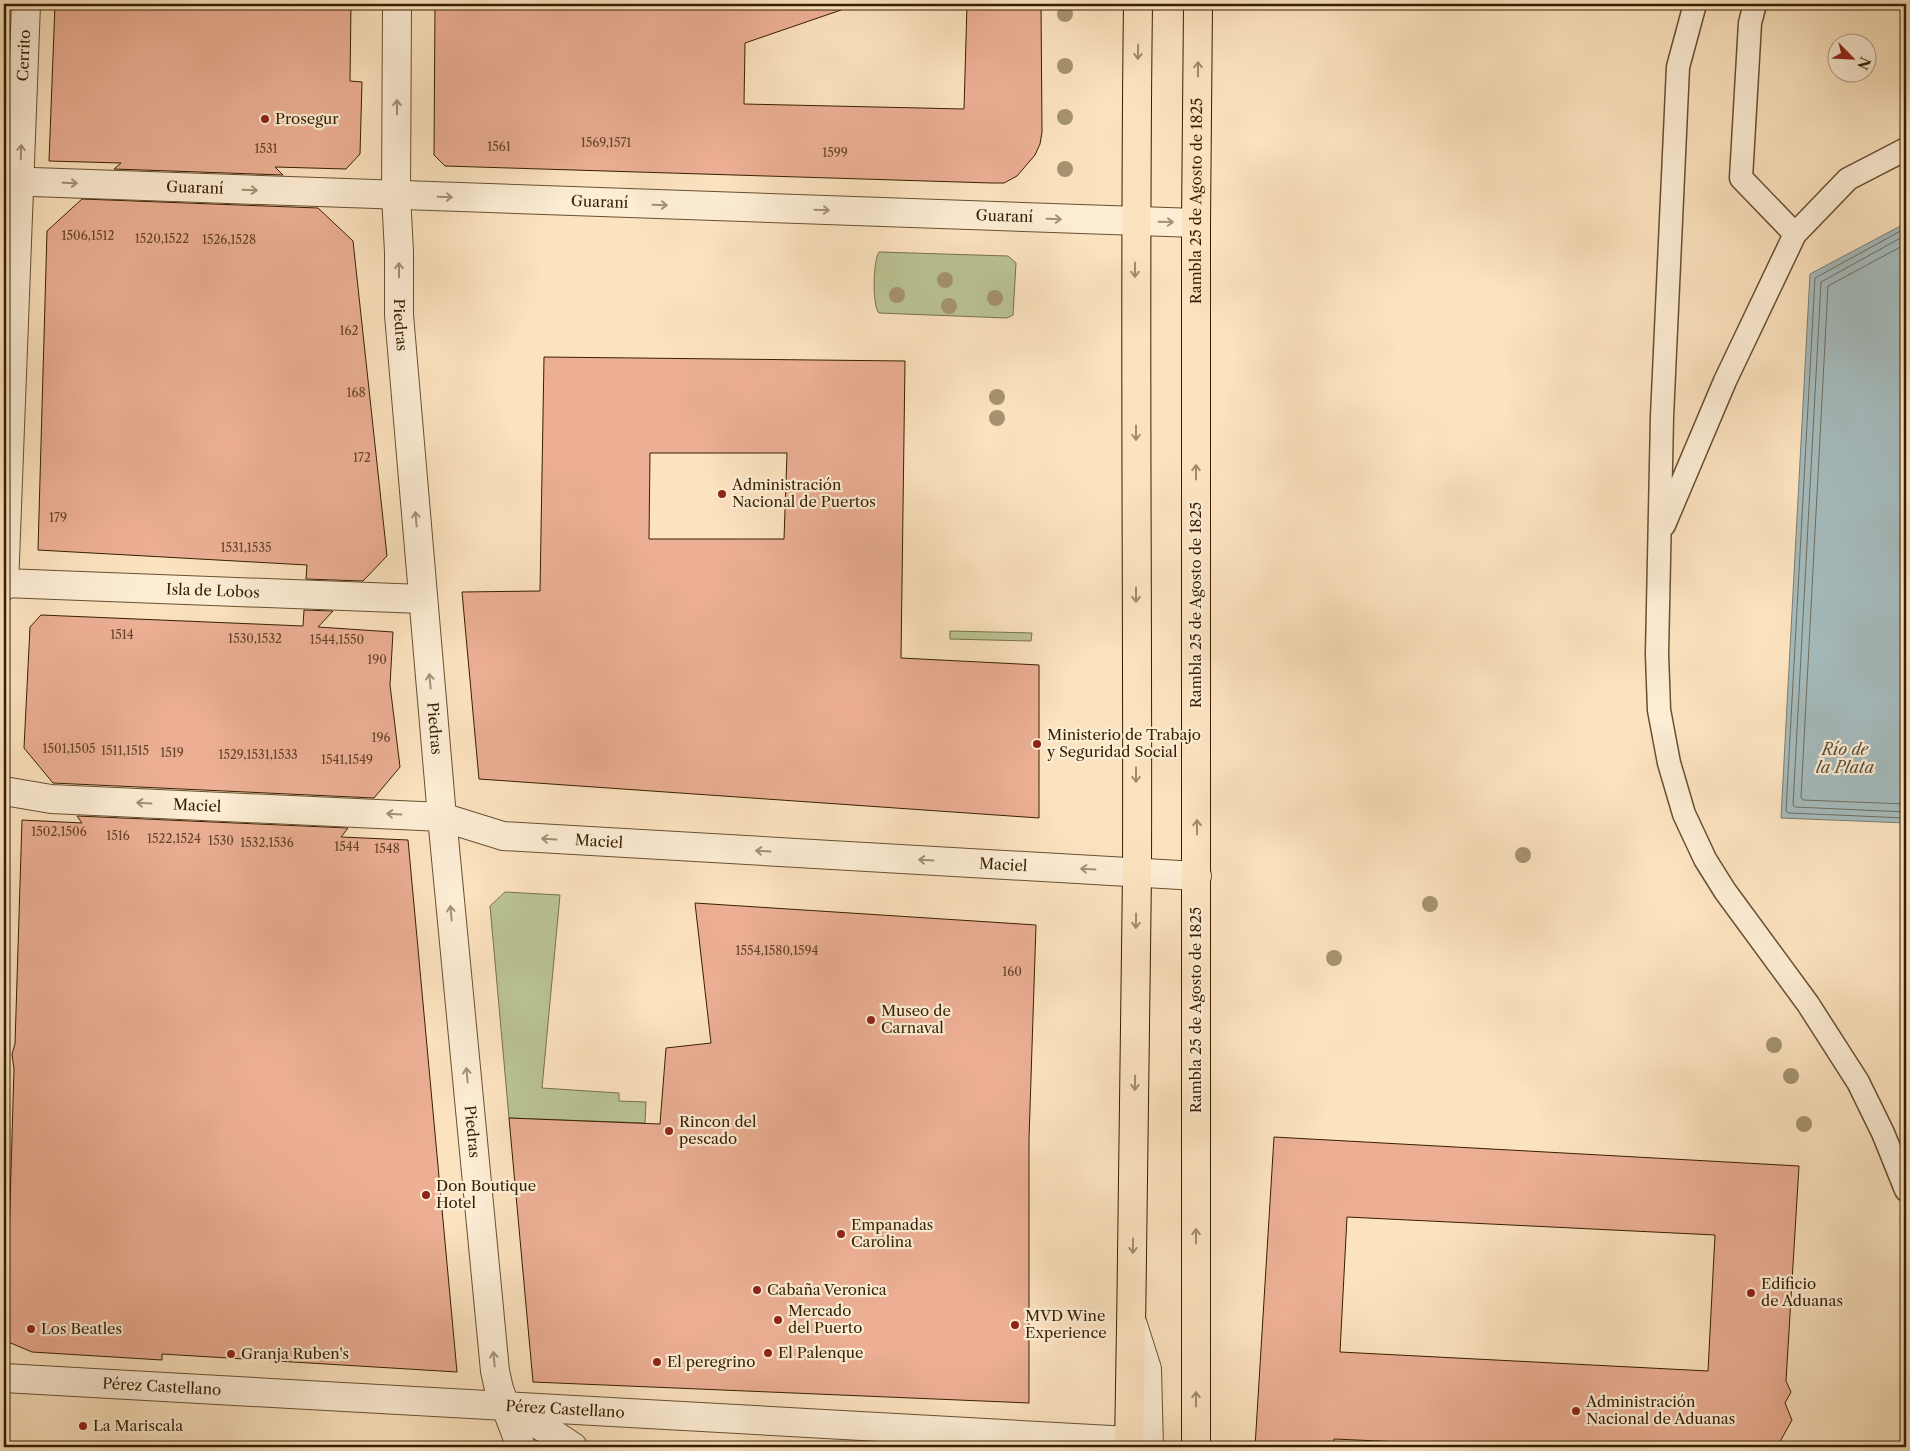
<svg xmlns="http://www.w3.org/2000/svg" width="1910" height="1451" viewBox="0 0 1910 1451" font-family="'Libre Caslon Text',serif">
<style>
.grass{fill:#bbc495;stroke:#78724b}
.water{fill:#a5bbbd;stroke:#797d72}
.lines{fill:none;stroke-linecap:round;stroke-linejoin:round}
.shore{stroke:#6e6d5f;stroke-width:1}
.building{fill:#ecaf94;stroke:#361f01;fill-rule:evenodd}
.service-casing{stroke:#685030;stroke-width:25}
.pedestrian-casing{stroke:#685030;stroke-width:30}
.minor-casing{stroke:#685030;stroke-width:30}
.tertiary-casing{stroke:#685030;stroke-width:30}
.primary-casing{stroke:#361f01;stroke-width:30}
.service{stroke:#fdedd5;stroke-width:22}
.pedestrian{stroke:#fdedd5;stroke-width:28}
.minor{stroke:#fdedd5;stroke-width:28}
.tertiary{stroke:#fdedd5;stroke-width:28}
.primary{stroke:#fce3bf;stroke-width:28}
.tree{fill:#a5936f}
.oneway{stroke:#a38b6a}
.oneway2{stroke:#a39076}
.poi-dot{fill:#8f2418;stroke:#fdedd5;stroke-width:2}
.labels{text-anchor:middle;stroke-width:4.5;stroke-linejoin:round;paint-order:stroke}
.number-label{font-size:12px;fill:#644326}
.street-label{font-size:15px;fill:#361f01;stroke:#fdedd5}
.poi-label{font-size:15px;fill:#361f01;stroke:#fdedd5;text-anchor:start}
.water-label{font-size:16px;font-style:italic;fill:#574e39;stroke:#fdedd5}
</style>
<rect width="100%" height="100%" fill="#fce3bf"/>
<filter id="stains"><feTurbulence type="fractalNoise" baseFrequency=".004" numOctaves="4"/><feColorMatrix values="0 0 0 0 .2 0 0 0 0 .09 0 0 0 0 .02 0 0 0 .5 -.17"/></filter>
<radialGradient id="worn" r=".72"><stop offset=".6" stop-color="#630" stop-opacity="0"/><stop offset="1" stop-color="#630" stop-opacity=".3"/></radialGradient>
<path class="grass" d="M879,252L1008,256L1016,263L1013,315L1007,318L879,313C872,306 873,261 879,252Z
M950,631L1032,633L1031,641L950,639Z
M505,892L560,895L542,1088L619,1093V1101L646,1102L645,1123L509,1118L490,906Z"/>
<path class="water" d="M1906,223V823L1781,818L1810,274Z"/>
<g class="lines">
<path class="shore" d="M1906,228L1815,278L1786,811L1789,813L1906,818
M1906,235L1821,282L1793,805L1795,807L1906,812
M1906,244L1828,286L1801,797L1803,800L1906,804"/>
</g>
<path class="building" d="M55,4H351L350,81L362,82L360,154L346,169L275,167L283,175L114,169L121,163L49,161Z
M435,4H843L844,9L745,43L744,104L964,109L967,4H1041L1042,132L1040,144L1035,155L1017,176L1004,183H991L445,166L434,155Z
M82,199L318,208L353,241L387,556L363,581L306,579L307,565L38,550L47,231Z
M544,357L905,361L901,658L1039,665V818L479,779L462,592L540,591ZM650,453H787L784,539H649Z
M304,610L333,611L318,627L393,632L390,685L400,767L374,798L53,783L24,748L30,627L41,615L303,626Z
M77,816L348,828L341,837L408,840L457,1372L162,1354V1360L32,1352L6,1341L14,1069L12,1054L15,1044L22,820L82,823Z
M695,903L1036,925L1029,1139V1403L533,1382L509,1118L660,1124L666,1048L711,1043Z
M1274,1137L1799,1166L1786,1381L1791,1392L1785,1403L1792,1420L1777,1447H1511L1334,1439V1447H1255ZM1347,1217L1715,1235L1708,1371L1340,1352Z"/>
<g class="lines">
<defs>
<path id="service" d="M1695,4L1678,67L1662,417L1657,654L1659,710L1669,763L1684,814L1705,859L1725,891L1808,1004L1858,1082L1883,1133L1906,1190
M1755,4L1750,23L1741,178L1795,234
M1664,525L1725,381L1795,234L1848,179L1906,149"/>
<g id="pedestrian">
<path id="s1" d="M442,817L495,1371L499,1389L521,1447"/>
<path id="s2" d="M4,1378L1129,1441"/>
<path d="M511,1409L549,1431L573,1447"/>
</g>
<g id="minor">
<path id="s3" d="M397,4L396,195L399,252V315L442,817"/>
<path id="s4" d="M4,181L1196,223"/>
<path id="s5" d="M4,583L422,599"/>
<path id="s6" d="M4,791L51,799L442,817L503,836L1197,876"/>
<path d="M1133,1325L1147,1369L1149,1447"/>
</g>
<g id="tertiary">
<path id="s7" d="M4,586L26,4"/>
</g>
<g id="primary">
<path d="M1129,1447C1132,1256 1136,1065 1137,874C1138,584 1134,294 1138,4"/>
<path id="s8" d="M1196,1447V223L1198,4"/>
</g>
</defs>
<use href="#service" class="service-casing"/>
<use href="#pedestrian" class="pedestrian-casing"/>
<use href="#minor" class="minor-casing"/>
<use href="#tertiary" class="tertiary-casing"/>
<use href="#primary" class="primary-casing"/>
<use href="#service" class="service"/>
<use href="#pedestrian" class="pedestrian"/>
<use href="#minor" class="minor"/>
<use href="#tertiary" class="tertiary"/>
<use href="#primary" class="primary"/>
</g>
<g class="tree">
<circle cx="1065" cy="14" r="8"/>
<circle cx="1065" cy="66" r="8"/>
<circle cx="1065" cy="117" r="8"/>
<circle cx="1065" cy="169" r="8"/>
<circle cx="945" cy="280" r="8"/>
<circle cx="897" cy="295" r="8"/>
<circle cx="995" cy="298" r="8"/>
<circle cx="949" cy="306" r="8"/>
<circle cx="997" cy="397" r="8"/>
<circle cx="997" cy="418" r="8"/>
<circle cx="1523" cy="855" r="8"/>
<circle cx="1430" cy="904" r="8"/>
<circle cx="1334" cy="958" r="8"/>
<circle cx="1774" cy="1045" r="8"/>
<circle cx="1791" cy="1076" r="8"/>
<circle cx="1804" cy="1124" r="8"/>
</g>
<defs><path id="oneway-shaft" d="M-6 0H5M1.5-3L5.5 0L1.5 3" fill="none" stroke-width="1.6" stroke-linecap="round" stroke-linejoin="round" transform="scale(1.25)"/></defs>
<g class="oneway">
<use href="#oneway-shaft" transform="translate(1138 52) rotate(91)"/>
<use href="#oneway-shaft" transform="translate(1198 69) rotate(-90)"/>
<use href="#oneway-shaft" transform="translate(1135 270) rotate(90)"/>
<use href="#oneway-shaft" transform="translate(1136 433) rotate(90)"/>
<use href="#oneway-shaft" transform="translate(1196 472) rotate(-90)"/>
<use href="#oneway-shaft" transform="translate(1136 595) rotate(90)"/>
<use href="#oneway-shaft" transform="translate(1136 775) rotate(90)"/>
<use href="#oneway-shaft" transform="translate(1197 827) rotate(-90)"/>
<use href="#oneway-shaft" transform="translate(1136 921) rotate(91)"/>
<use href="#oneway-shaft" transform="translate(1135 1083) rotate(91)"/>
<use href="#oneway-shaft" transform="translate(1196 1236) rotate(-90)"/>
<use href="#oneway-shaft" transform="translate(1133 1246) rotate(91)"/>
<use href="#oneway-shaft" transform="translate(1196 1399) rotate(-90)"/>
</g>
<g class="oneway2">
<use href="#oneway-shaft" transform="translate(397 107) rotate(-90)"/>
<use href="#oneway-shaft" transform="translate(21 152) rotate(-88)"/>
<use href="#oneway-shaft" transform="translate(70 183) rotate(2)"/>
<use href="#oneway-shaft" transform="translate(250 190) rotate(2)"/>
<use href="#oneway-shaft" transform="translate(445 197) rotate(2)"/>
<use href="#oneway-shaft" transform="translate(660 205) rotate(2)"/>
<use href="#oneway-shaft" transform="translate(822 210) rotate(2)"/>
<use href="#oneway-shaft" transform="translate(1054 219) rotate(2)"/>
<use href="#oneway-shaft" transform="translate(1166 222) rotate(1)"/>
<use href="#oneway-shaft" transform="translate(399 270) rotate(-90)"/>
<use href="#oneway-shaft" transform="translate(416 519) rotate(-95)"/>
<use href="#oneway-shaft" transform="translate(430 681) rotate(-95)"/>
<use href="#oneway-shaft" transform="translate(144 803) rotate(-177)"/>
<use href="#oneway-shaft" transform="translate(394 814) rotate(-177)"/>
<use href="#oneway-shaft" transform="translate(549 839) rotate(-177)"/>
<use href="#oneway-shaft" transform="translate(763 851) rotate(-177)"/>
<use href="#oneway-shaft" transform="translate(926 860) rotate(-177)"/>
<use href="#oneway-shaft" transform="translate(1088 869) rotate(-177)"/>
<use href="#oneway-shaft" transform="translate(451 913) rotate(-95)"/>
<use href="#oneway-shaft" transform="translate(467 1075) rotate(-95)"/>
<use href="#oneway-shaft" transform="translate(494 1359) rotate(-95)"/>
</g>
<g class="poi-dot">
<circle cx="265" cy="119" r="5"/>
<circle cx="722" cy="494" r="5"/>
<circle cx="1037" cy="744" r="5"/>
<circle cx="871" cy="1020" r="5"/>
<circle cx="669" cy="1131" r="5"/>
<circle cx="426" cy="1195" r="5"/>
<circle cx="841" cy="1234" r="5"/>
<circle cx="757" cy="1290" r="5"/>
<circle cx="1751" cy="1293" r="5"/>
<circle cx="778" cy="1320" r="5"/>
<circle cx="1015" cy="1325" r="5"/>
<circle cx="31" cy="1329" r="5"/>
<circle cx="768" cy="1353" r="5"/>
<circle cx="231" cy="1354" r="5"/>
<circle cx="657" cy="1362" r="5"/>
<circle cx="1576" cy="1411" r="5"/>
<circle cx="83" cy="1426" r="5"/>
</g>
<g class="labels">
<g class="number-label">
<text x="606" y="147">1569,1571</text>
<text x="499" y="151">1561</text>
<text x="266" y="153">1531</text>
<text x="835" y="157">1599</text>
<text x="88" y="240">1506,1512</text>
<text x="162" y="243">1520,1522</text>
<text x="229" y="244">1526,1528</text>
<text x="349" y="335">162</text>
<text x="356" y="397">168</text>
<text x="362" y="462">172</text>
<text x="58" y="522">179</text>
<text x="246" y="552">1531,1535</text>
<text x="122" y="639">1514</text>
<text x="255" y="643">1530,1532</text>
<text x="337" y="644">1544,1550</text>
<text x="377" y="664">190</text>
<text x="381" y="742">196</text>
<text x="69" y="753">1501,1505</text>
<text x="125" y="755">1511,1515</text>
<text x="172" y="757">1519</text>
<text x="258" y="759">1529,1531,1533</text>
<text x="347" y="764">1541,1549</text>
<text x="59" y="836">1502,1506</text>
<text x="118" y="840">1516</text>
<text x="174" y="843">1522,1524</text>
<text x="221" y="845">1530</text>
<text x="267" y="847">1532,1536</text>
<text x="347" y="851">1544</text>
<text x="387" y="853">1548</text>
<text x="777" y="955">1554,1580,1594</text>
<text x="1012" y="976">160</text>
</g>
<g class="street-label">
<text dy="5" stroke="none"><textPath href="#s7" startOffset="531">Cerrito</textPath></text>
<text dy="5" stroke="none"><textPath href="#s4" startOffset="191">Guaraní</textPath></text>
<text dy="5" stroke="none"><textPath href="#s8" startOffset="1246">Rambla 25 de Agosto de 1825</textPath></text>
<text dy="5" stroke="none"><textPath href="#s4" startOffset="596">Guaraní</textPath></text>
<text dy="5" stroke="none"><textPath href="#s4" startOffset="1001">Guaraní</textPath></text>
<text dy="5" stroke="none"><textPath href="#s3" startOffset="321">Piedras</textPath></text>
<text dy="5" stroke="none"><textPath href="#s5" startOffset="209">Isla de Lobos</textPath></text>
<text transform="translate(1196 605) rotate(-90)" y="5">Rambla 25 de Agosto de 1825</text>
<text dy="5" stroke="none"><textPath href="#s3" startOffset="726">Piedras</textPath></text>
<text dy="5" stroke="none"><textPath href="#s6" startOffset="194">Maciel</textPath></text>
<text dy="5" stroke="none"><textPath href="#s6" startOffset="599">Maciel</textPath></text>
<text dy="5" stroke="none"><textPath href="#s6" startOffset="1004">Maciel</textPath></text>
<text transform="translate(1196 1010) rotate(-90)" y="5">Rambla 25 de Agosto de 1825</text>
<text dy="5" stroke="none"><textPath href="#s1" startOffset="316">Piedras</textPath></text>
<text dy="5" stroke="none"><textPath href="#s2" startOffset="158">Pérez Castellano</textPath></text>
<text dy="5" stroke="none"><textPath href="#s2" startOffset="562">Pérez Castellano</textPath></text>
</g>
<g class="poi-label">
<text x="275" y="124">Prosegur</text>
<text x="732" y="490">Administración<tspan x="732" dy="17">Nacional de Puertos</tspan></text>
<text x="1047" y="740">Ministerio de Trabajo<tspan x="1047" dy="17">y Seguridad Social</tspan></text>
<text x="881" y="1016">Museo de<tspan x="881" dy="17">Carnaval</tspan></text>
<text x="679" y="1127">Rincon del<tspan x="679" dy="17">pescado</tspan></text>
<text x="436" y="1191">Don Boutique<tspan x="436" dy="17">Hotel</tspan></text>
<text x="851" y="1230">Empanadas<tspan x="851" dy="17">Carolina</tspan></text>
<text x="1761" y="1289">Edificio<tspan x="1761" dy="17">de Aduanas</tspan></text>
<text x="767" y="1295">Cabaña Veronica</text>
<text x="788" y="1316">Mercado<tspan x="788" dy="17">del Puerto</tspan></text>
<text x="1025" y="1321">MVD Wine<tspan x="1025" dy="17">Experience</tspan></text>
<text x="41" y="1334">Los Beatles</text>
<text x="778" y="1358">El Palenque</text>
<text x="241" y="1359">Granja Ruben's</text>
<text x="667" y="1367">El peregrino</text>
<text x="1586" y="1407">Administración<tspan x="1586" dy="17">Nacional de Aduanas</tspan></text>
<text x="93" y="1431">La Mariscala</text>
</g>
<g class="water-label">
<text x="1845" y="755">Río de<tspan x="1845" dy="18">la Plata</tspan></text>
</g>
</g>
<rect width="1910" height="1451" fill="none" stroke="#fce3bf" stroke-width="20"/>
<rect x="5" y="5" width="1900" height="1441" fill="none" stroke="#361f01" stroke-width="2.5"/>
<rect x="10" y="10" width="1890" height="1431" fill="none" stroke="#361f01"/>
<g transform="translate(1852 58) rotate(114)"><circle r="24" fill="#fdedd5" stroke="#ad9b80"/>
<path d="M0-4L9 19L0 12L-9 19Z" fill="#8f2418"/>
<text y="-8" font-size="14" font-weight="bold" text-anchor="middle" fill="#361f01">N</text>
</g>
<rect width="100%" height="100%" filter="url(#stains)"/>
<rect width="100%" height="100%" fill="url(#worn)"/>
</svg>
